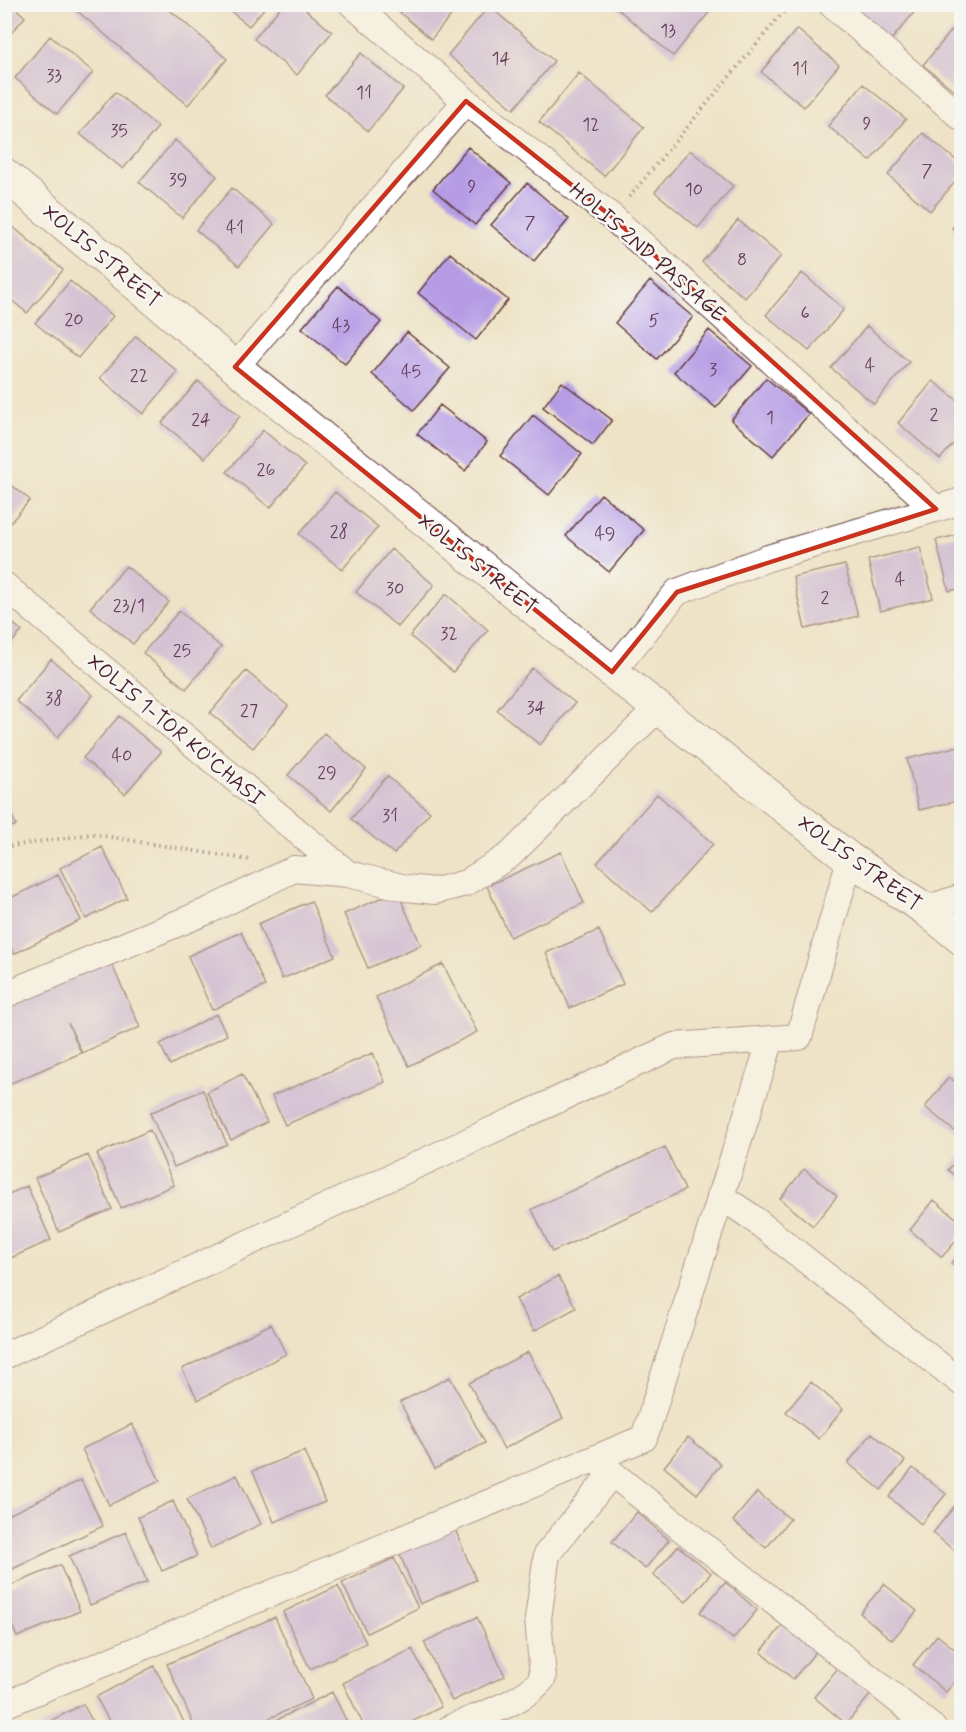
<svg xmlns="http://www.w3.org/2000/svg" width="966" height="1732" viewBox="0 0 966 1732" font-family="Mynerve,sans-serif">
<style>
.building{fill:#b69ce5}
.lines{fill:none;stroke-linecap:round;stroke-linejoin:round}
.minor-casing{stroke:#633c42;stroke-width:28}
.tertiary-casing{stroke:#633c42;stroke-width:34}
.path{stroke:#633c42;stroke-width:4;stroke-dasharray:1.5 4.5;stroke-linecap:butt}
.minor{stroke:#fff;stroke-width:26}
.tertiary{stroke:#fff;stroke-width:32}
.marked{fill:none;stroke:#c8321e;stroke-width:4.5;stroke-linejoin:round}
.labels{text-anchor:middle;stroke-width:5;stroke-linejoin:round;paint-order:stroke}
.number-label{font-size:18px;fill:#653e5a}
.street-label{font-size:21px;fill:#4a1f2b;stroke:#f6f6f2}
</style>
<rect width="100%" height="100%" fill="#f6f6f2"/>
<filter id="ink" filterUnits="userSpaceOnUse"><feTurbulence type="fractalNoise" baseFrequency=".0167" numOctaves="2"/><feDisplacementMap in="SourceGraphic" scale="12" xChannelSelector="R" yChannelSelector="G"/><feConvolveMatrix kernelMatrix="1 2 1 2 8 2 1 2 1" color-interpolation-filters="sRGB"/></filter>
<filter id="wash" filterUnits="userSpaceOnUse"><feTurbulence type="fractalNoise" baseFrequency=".008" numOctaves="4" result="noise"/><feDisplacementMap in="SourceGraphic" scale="24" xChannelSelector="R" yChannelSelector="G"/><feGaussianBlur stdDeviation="1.35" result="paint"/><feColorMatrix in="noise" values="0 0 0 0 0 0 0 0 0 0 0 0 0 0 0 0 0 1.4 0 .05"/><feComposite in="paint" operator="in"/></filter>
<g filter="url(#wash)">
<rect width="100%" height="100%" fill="#eee3c6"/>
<g id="blocks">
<path class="building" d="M4,4H11L25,17L4,41Z
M69,4H163L227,59L188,105Z
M283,4H299L332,32L297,75L254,39Z
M390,4H461L431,39Z
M612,4H716L673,56Z
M849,4H921L887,45Z
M223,5H267L249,26Z
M489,6L554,61L514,109L448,55Z
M958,23L962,25V97L923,65Z
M797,29L839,65L804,107L761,72Z
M50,36L93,72L57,114L15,78Z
M361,53L403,89L368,131L325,95Z
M579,73L644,127L604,176L539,122Z
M863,84L906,119L870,161L828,126Z
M115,92L158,127L123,169L80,134Z
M923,133L962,165V174L930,211L888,175Z
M175,140L217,176L182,218L139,182Z
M468,147L511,183L475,225L433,189Z
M690,150L733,186L698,228L655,192Z
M527,183L569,219L534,261L491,225Z
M232,188L274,224L239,266L196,230Z
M962,217V236L952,228Z
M738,220L781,256L745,298L702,262Z
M11,225L63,270L27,313L4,294V232Z
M450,253L508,300L476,340L418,293Z
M802,273L844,309L809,351L766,315Z
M70,281L113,316L78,358L35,323Z
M650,281L693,317L657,359L615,323Z
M338,286L381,322L345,364L302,328Z
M867,326L909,362L874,404L831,368Z
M709,330L752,366L716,408L674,372Z
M407,332L450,368L414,410L372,374Z
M136,336L178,372L143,414L100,378Z
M766,378L809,414L773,456L731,420Z
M198,381L240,416L205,458L162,423Z
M933,381L962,404V434L940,459L898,423Z
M562,382L612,420L593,445L543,407Z
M440,405L487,442L465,471L417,434Z
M533,415L582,454L549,495L500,456Z
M263,430L305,466L270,508L227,472Z
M4,479L30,500L4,530Z
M335,492L378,527L342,570L299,534Z
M601,494L644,530L609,572L566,536Z
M962,534V588L949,591L936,540Z
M920,547L933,598L880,611L868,560Z
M391,549L434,585L398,627L356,592Z
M845,565L858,616L805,629L793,577Z
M126,566L169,602L133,644L90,608Z
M446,594L488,630L453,672L410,636Z
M179,611L221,647L186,689L143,653Z
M4,616L22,631L4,651Z
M51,659L93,695L58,737L16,701Z
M532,668L575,703L540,745L497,710Z
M246,671L288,706L253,748L210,713Z
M119,716L161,752L125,794L83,758Z
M324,733L366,769L331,811L288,775Z
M959,746L962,800L919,810L907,759Z
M387,776L430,812L394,854L351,819Z
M657,794L713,844L652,912L597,863Z
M4,798L16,825L4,830Z
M102,847L127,898L86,919L60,868Z
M561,852L584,903L510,937L487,886Z
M58,875L81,920L14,954L4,935V901Z
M397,891L421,945L368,968L344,914Z
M311,901L335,956L282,979L258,924Z
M599,930L623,984L570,1008L546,953Z
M241,932L265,986L212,1010L188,956Z
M108,956L140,1027L82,1053L68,1023L81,1053L4,1086V1002Z
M443,964L477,1032L409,1066L376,997Z
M216,1014L227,1035L170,1065L160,1044Z
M373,1053L385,1082L285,1125L272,1096Z
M242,1074L267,1122L231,1140L207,1092Z
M949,1077L962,1087V1129L958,1134L925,1107Z
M203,1090L227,1144L174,1167L150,1113Z
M150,1130L174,1185L121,1208L97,1154Z
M665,1147L685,1190L552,1252L532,1209Z
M962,1153V1181L948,1170Z
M88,1155L112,1209L59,1232L35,1178Z
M804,1169L837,1196L813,1226L780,1199Z
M27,1186L51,1240L4,1261V1196Z
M934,1200L962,1223V1234L942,1257L910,1230Z
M962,1250V1272L951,1263Z
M558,1276L576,1308L534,1331L516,1299Z
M271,1324L286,1354L198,1400L182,1369Z
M528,1352L563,1418L504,1449L469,1383Z
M450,1377L485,1443L435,1469L400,1402Z
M811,1382L843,1409L819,1439L786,1412Z
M132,1424L160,1481L109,1505L82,1449Z
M872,1433L905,1461L881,1490L848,1463Z
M688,1437L721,1464L697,1494L664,1467Z
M304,1451L325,1502L274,1522L253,1471Z
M913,1468L946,1494L921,1524L889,1497Z
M237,1475L261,1524L211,1549L187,1499Z
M81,1480L103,1526L4,1573V1517Z
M757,1492L790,1519L766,1548L733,1521Z
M173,1501L197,1556L162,1571L138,1517Z
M957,1503L962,1507V1557L933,1533Z
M637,1512L669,1540L645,1569L612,1542Z
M455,1529L476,1580L420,1604L399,1552Z
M126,1532L147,1582L90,1605L69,1556Z
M678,1546L711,1573L686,1602L653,1575Z
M394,1558L418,1608L367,1633L342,1583Z
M60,1565L80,1611L17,1637L5,1608V1588Z
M725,1582L757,1610L733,1639L700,1612Z
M884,1584L917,1611L892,1640L860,1613Z
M338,1586L366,1643L310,1669L283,1612Z
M275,1617L312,1699L248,1728H195L167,1664Z
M477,1617L505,1676L452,1701L424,1642Z
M785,1622L818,1649L793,1679L761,1652Z
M937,1635L962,1655V1673L946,1692L913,1665Z
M412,1649L441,1707L400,1728H365L343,1683Z
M154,1666L187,1728H113L96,1697Z
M838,1668L871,1694L846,1724L814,1697Z
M332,1692L350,1728H261Z
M83,1704L96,1728H37Z"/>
</g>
</g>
<g filter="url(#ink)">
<use href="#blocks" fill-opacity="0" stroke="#633c42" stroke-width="1.5"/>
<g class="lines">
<defs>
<path id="minor" d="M352,4L466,101L612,217L936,509
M831,4L962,118
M235,367L466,101
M4,585L348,874
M612,672L677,592L768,558L962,501
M925,909L962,897
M4,995L210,910L294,869L348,874L406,888L435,891L466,883L510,855L657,709
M720,1196L750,1216L962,1383
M4,1356L674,1046L799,1037L850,859
M594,1459L933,1728
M4,1705L644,1438L771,1039
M450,1728C479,1715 523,1704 543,1678L538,1619L547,1554L612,1473"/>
<path id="tertiary" d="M4,174L235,367L612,672L850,859L925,909L962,939"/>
</defs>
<use href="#minor" class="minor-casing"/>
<use href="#tertiary" class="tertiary-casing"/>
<path class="path" d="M629,197L790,4
M4,847L92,834L250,860"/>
<use href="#minor" class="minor"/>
<use href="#tertiary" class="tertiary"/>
</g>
</g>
<path d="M0 0H966V1732H0ZM466,101L612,217L936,509L677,592L612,672L235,367Z" fill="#eee3c6" fill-opacity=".55" fill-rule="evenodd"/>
<path class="marked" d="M466,101L612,217L936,509L677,592L612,672L235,367Z"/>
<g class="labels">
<g class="number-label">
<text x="668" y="36">13</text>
<text x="501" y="64">14</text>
<text x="800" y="74">11</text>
<text x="54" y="81">33</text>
<text x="364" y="98">11</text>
<text x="867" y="129">9</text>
<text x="591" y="130">12</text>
<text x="119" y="136">35</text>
<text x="927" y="176">7</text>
<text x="178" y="185">39</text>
<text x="472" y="192">9</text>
<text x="694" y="195">10</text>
<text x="530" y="228">7</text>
<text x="235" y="233">41</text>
<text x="742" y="265">8</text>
<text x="805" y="318">6</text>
<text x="74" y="325">20</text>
<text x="654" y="326">5</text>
<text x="341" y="331">43</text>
<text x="870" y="371">4</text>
<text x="713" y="375">3</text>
<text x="411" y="377">45</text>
<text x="139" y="381">22</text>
<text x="934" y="420">2</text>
<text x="770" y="423">1</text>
<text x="201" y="425">24</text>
<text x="266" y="475">26</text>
<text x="339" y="537">28</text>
<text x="605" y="539">49</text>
<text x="900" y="585">4</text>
<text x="395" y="594">30</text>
<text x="825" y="603">2</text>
<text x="129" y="611">23/1</text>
<text x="449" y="639">32</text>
<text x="182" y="656">25</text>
<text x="54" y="704">38</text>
<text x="536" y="713">34</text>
<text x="249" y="716">27</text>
<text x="122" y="761">40</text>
<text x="327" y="778">29</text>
<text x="390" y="821">31</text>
</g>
<g class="street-label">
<text transform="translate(648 252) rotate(41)" y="7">HOLIS 2ND PASSAGE</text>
<text transform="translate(102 256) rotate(40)" y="7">XOLIS STREET</text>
<text transform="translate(478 564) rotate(39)" y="7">XOLIS STREET</text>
<text transform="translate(176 730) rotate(40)" y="7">XOLIS 1-TOR KO'CHASI</text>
<text transform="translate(860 863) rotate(36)" y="7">XOLIS STREET</text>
</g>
</g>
<rect width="966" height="1732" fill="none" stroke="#f6f6f2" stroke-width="24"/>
</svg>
